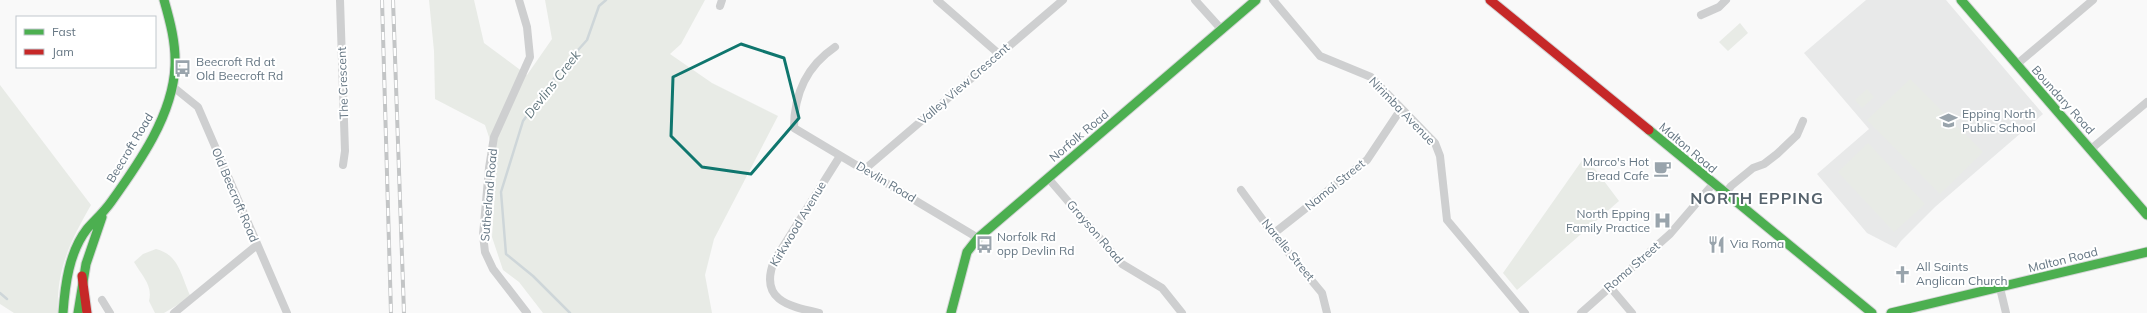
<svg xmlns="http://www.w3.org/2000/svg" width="2147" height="313" viewBox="0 0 2147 313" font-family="Mulish,sans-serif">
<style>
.built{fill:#e8e9e9}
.green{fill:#e8ebe6}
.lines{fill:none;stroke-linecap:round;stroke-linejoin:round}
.stream{stroke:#ced6d9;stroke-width:2.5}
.fast-casing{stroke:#d5d6d7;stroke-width:11}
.jam-casing{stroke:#d5d6d7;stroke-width:11}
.street{stroke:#cecfd0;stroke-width:8}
.fast{stroke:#4caf50;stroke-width:9}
.jam{stroke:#c62828;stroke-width:9}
.rail-casing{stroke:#c3c5c6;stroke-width:4}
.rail{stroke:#fff;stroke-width:2.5;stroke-dasharray:8;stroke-linecap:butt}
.marked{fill:none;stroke:#0f766e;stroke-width:3;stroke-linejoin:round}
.labels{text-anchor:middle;stroke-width:4;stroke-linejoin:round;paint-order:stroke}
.poi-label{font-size:12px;fill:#657683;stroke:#fff;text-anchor:start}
.street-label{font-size:12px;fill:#657683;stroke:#fff}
.water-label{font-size:13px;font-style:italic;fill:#60757c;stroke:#fff}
.district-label{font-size:16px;font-weight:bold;letter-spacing:1px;fill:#57646e;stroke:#fff}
</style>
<rect width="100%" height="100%" fill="#f9f9f9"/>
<path class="built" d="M1866,0H1946L2043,114L1935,207L1901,241L1896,248L1867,233L1817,174L1869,129L1804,53Z"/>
<path class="green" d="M429,0H474L484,43L527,75L552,39L545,0H705L681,44L670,54L712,83L778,116L714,239L705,275L712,313H543L519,282L503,270L492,237L497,161L485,125L435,99L434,51Z
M1740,23L1748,33L1728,51L1719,42Z
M1910,79L1983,152L1940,194L1867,120Z
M0,85L91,205C70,242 56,270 58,313H14L0,304Z
M1867,89L1874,97L1862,108L1855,100Z
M1868,143L1925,204L1894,232L1838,172Z
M1583,159L1595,169L1619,201L1517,290L1503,273Z
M156,249C180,255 181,277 191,297L164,313H155L149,301C153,285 142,276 134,262L143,254Z"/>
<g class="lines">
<path class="stream" d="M0,293L7,299
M570,313L533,276L506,254L501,192L523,121L561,69L587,40L599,6L606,0"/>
<defs>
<path id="fast" d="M1961,0L2147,215
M1649,130L1872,313
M63,313C65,285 69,252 87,229C95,220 104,212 111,202C139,163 173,115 175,66C176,43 170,21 164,0
M78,313L86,264L102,217
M951,313L967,252L978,238L1256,0
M1891,313L2147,252"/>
<path id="jam" d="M1490,0L1649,130
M82,276L87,313"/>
</defs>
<use href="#fast" class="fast-casing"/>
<use href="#jam" class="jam-casing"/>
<path class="street" d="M340,0L345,151L343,165
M519,0L527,27L530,57L494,137L489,168L483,235L485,252L493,269L527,313
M937,0L999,54
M1195,0L1222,30
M1273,0L1320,56L1371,77L1435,143L1440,156L1447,220L1525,313
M720,6L722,0
M1701,15L1719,7L1726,0
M835,47C807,66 794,94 794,128L978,238
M2016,65L2093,0
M172,86L198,107L287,313
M2091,149L2147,102
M865,169L1063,0
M1048,178L1122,264L1162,288L1182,313
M1241,190L1273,234L1322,293L1327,313
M1725,194L1731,186L1753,168L1764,164L1777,154L1797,135L1803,121
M1273,234L1367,160L1401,109
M1610,287L1632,313
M2000,288L2006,313
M102,300L110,313
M174,313L257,245
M819,313C788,306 759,300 774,261L840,156
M1581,313L1670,234L1713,184"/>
<use href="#fast" class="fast"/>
<use href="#jam" class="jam"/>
<defs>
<path id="rail" d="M382,0L391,313
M393,0L404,313"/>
</defs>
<use href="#rail" class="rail-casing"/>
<use href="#rail" class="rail"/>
</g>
<path class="marked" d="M741,44L784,58L799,118L751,174L702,167L671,136L673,77Z"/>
<defs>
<symbol id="bus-bare" viewBox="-9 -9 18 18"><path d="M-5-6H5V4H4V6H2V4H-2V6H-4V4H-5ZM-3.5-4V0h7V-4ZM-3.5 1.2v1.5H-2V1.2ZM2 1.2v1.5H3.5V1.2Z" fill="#99a4ac" stroke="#fff" stroke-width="2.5" paint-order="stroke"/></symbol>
<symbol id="school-bare" viewBox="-9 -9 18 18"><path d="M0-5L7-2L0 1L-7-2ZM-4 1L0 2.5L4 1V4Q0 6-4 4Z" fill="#99a4ac" stroke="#fff" stroke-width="2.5" paint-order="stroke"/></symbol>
<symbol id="cafe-bare" viewBox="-9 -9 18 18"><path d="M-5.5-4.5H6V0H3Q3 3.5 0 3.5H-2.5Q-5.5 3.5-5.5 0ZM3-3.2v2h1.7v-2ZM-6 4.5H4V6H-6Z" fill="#99a4ac" stroke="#fff" stroke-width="2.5" paint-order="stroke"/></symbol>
<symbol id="hospital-bare" viewBox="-9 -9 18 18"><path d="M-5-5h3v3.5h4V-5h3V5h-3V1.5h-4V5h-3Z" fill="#99a4ac" stroke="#fff" stroke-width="2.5" paint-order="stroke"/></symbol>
<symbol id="restaurant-bare" viewBox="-9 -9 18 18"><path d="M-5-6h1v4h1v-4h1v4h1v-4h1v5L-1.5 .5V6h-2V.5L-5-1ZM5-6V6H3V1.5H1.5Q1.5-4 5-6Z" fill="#99a4ac" stroke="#fff" stroke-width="2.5" paint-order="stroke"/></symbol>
<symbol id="church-bare" viewBox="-9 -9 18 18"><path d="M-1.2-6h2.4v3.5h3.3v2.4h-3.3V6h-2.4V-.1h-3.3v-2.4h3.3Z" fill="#99a4ac" stroke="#fff" stroke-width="2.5" paint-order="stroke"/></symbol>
</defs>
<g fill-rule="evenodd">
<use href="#bus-bare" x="170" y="56" width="25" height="25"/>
<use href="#school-bare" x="1936" y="108" width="25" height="25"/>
<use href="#cafe-bare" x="1650" y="156" width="25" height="25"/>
<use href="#hospital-bare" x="1650" y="208" width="25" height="25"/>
<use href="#bus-bare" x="972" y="232" width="25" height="25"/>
<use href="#restaurant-bare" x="1704" y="232" width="25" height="25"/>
<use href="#church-bare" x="1890" y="262" width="25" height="25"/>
</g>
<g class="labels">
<g class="poi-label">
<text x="196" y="66">Beecroft Rd at<tspan x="196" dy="14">Old Beecroft Rd</tspan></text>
<text x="1962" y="118">Epping North<tspan x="1962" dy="14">Public School</tspan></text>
<text x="1649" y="166" text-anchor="end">Marco's Hot<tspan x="1649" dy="14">Bread Cafe</tspan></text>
<text x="1650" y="218" text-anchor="end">North Epping<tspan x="1650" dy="14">Family Practice</tspan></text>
<text x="997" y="241">Norfolk Rd<tspan x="997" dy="14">opp Devlin Rd</tspan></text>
<text x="1730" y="248">Via Roma</text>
<text x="1916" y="271">All Saints<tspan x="1916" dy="14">Anglican Church</tspan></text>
</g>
<g class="street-label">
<text transform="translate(343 83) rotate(-92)" y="4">The Crescent</text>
<text transform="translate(964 84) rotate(-41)" y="4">Valley View Crescent</text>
<text transform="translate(2063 100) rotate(48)" y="4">Boundary Road</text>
<text transform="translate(1402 111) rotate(46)" y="4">Nirimba Avenue</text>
<text transform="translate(1079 136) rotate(-40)" y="4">Norfolk Road</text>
<text transform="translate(130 148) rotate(-59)" y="4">Beecroft Road</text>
<text transform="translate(1688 148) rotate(40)" y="4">Malton Road</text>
<text transform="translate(886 182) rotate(31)" y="4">Devlin Road</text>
<text transform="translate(1335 185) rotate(-39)" y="4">Namoi Street</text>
<text transform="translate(235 195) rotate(67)" y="4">Old Beecroft Road</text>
<text transform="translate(489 195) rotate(-85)" y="4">Sutherland Road</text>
<text transform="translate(798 224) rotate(-59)" y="4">Kirkwood Avenue</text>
<text transform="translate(1095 232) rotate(49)" y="4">Grayson Road</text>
<text transform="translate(1288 250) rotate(51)" y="4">Narelle Street</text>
<text transform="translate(2063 260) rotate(-14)" y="4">Malton Road</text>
<text transform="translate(1632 267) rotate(-41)" y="4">Roma Street</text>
</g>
<g class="water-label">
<text transform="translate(552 84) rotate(-52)" y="5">Devlins Creek</text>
</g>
<g class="district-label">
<text x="1757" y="204">NORTH EPPING</text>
</g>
</g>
<rect x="16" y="16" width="140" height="52" fill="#ffffff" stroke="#c1c8cd"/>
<rect x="24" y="29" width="20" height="6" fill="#4caf50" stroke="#c1c8cd"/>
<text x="52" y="36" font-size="12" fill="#657683">Fast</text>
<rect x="24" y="49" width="20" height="6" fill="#c62828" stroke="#c1c8cd"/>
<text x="52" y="56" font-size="12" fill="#657683">Jam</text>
</svg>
